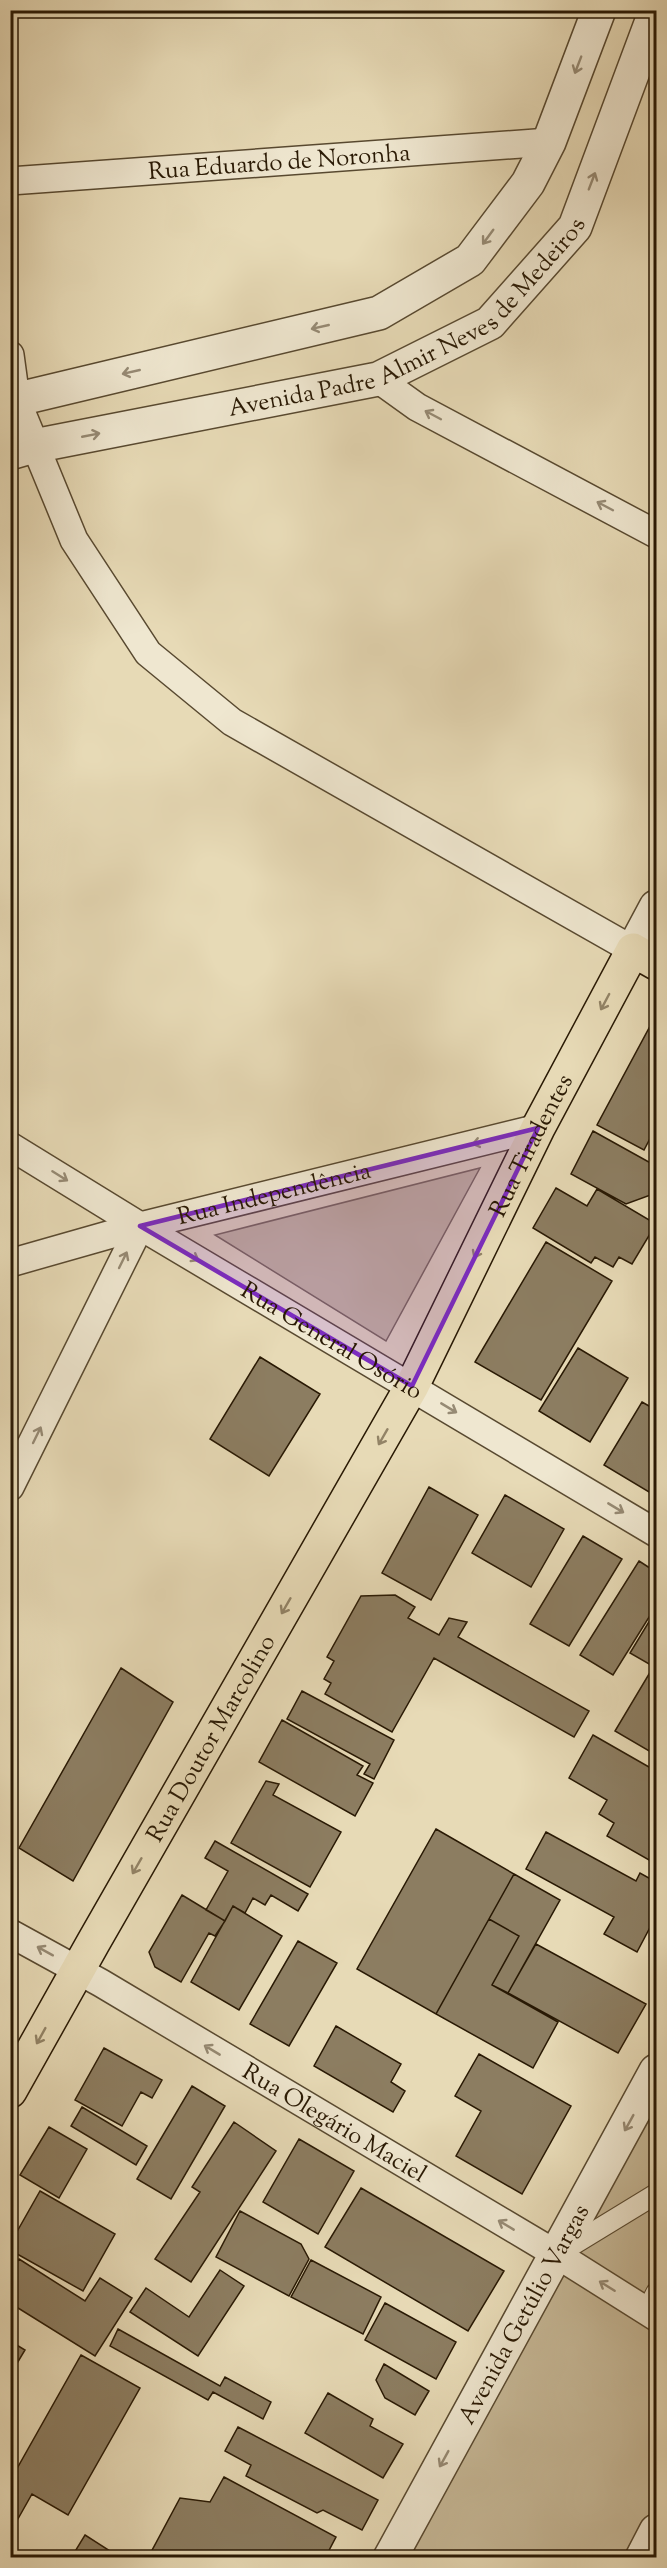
<svg xmlns="http://www.w3.org/2000/svg" width="667" height="2568" viewBox="0 0 667 2568" font-family="'Sorts Mill Goudy',serif">
<style>
.green{fill:#c7b998;stroke:#78694e;stroke-width:1.5}
.building{fill:#8c7d61;stroke:#291904;stroke-width:1.5}
.lines{fill:none;stroke-linecap:round;stroke-linejoin:round}
.pedestrian-casing{stroke:#584930;stroke-width:22}
.minor-casing{stroke:#584930;stroke-width:30}
.tertiary-casing{stroke:#584930;stroke-width:36}
.primary-casing{stroke:#291904;stroke-width:36}
.pedestrian{stroke:#efe7d0;stroke-width:20}
.minor{stroke:#efe7d0;stroke-width:27}
.tertiary{stroke:#efe7d0;stroke-width:33}
.primary{stroke:#e7dab6;stroke-width:33}
.oneway{stroke:#968a74}
.oneway2{stroke:#928366}
.marked{fill:#7b2cbf;fill-opacity:0.2;stroke:#7b2cbf;stroke-width:4.5;stroke-linejoin:round}
.labels{text-anchor:middle;stroke-width:4.5;stroke-linejoin:round;paint-order:stroke}
.street-label{font-size:24px;fill:#291904;stroke:#efe7d0}
</style>
<rect width="100%" height="100%" fill="#e7dab6"/>
<filter id="stains"><feTurbulence type="fractalNoise" baseFrequency=".00333" numOctaves="4"/><feColorMatrix values="0 0 0 0 .2 0 0 0 0 .09 0 0 0 0 .02 0 0 0 .5 -.17"/></filter>
<radialGradient id="worn" r=".72"><stop offset=".6" stop-color="#630" stop-opacity="0"/><stop offset="1" stop-color="#630" stop-opacity=".3"/></radialGradient>
<path class="green" d="M480,1168L386,1341L215,1235Z
M656,2071V2531L642,2557L390,2558Z"/>
<path class="building" d="M656,1015V1127L644,1150L597,1125Z
M593,1131L656,1166V1193L626,1204L571,1174Z
M556,1188L587,1206L597,1189L656,1224L632,1264L619,1257L613,1267L595,1257L591,1263L533,1228Z
M546,1242L612,1281L541,1400L475,1362Z
M578,1348L628,1378L590,1442L539,1411Z
M260,1357L320,1394L269,1476L210,1439Z
M642,1402L656,1410V1479L649,1492L604,1465Z
M429,1487L478,1515L431,1600L382,1573Z
M505,1495L564,1529L531,1587L472,1553Z
M583,1536L622,1559L569,1646L530,1624Z
M639,1561L656,1572V1606L613,1675L580,1655Z
M395,1595L415,1607L408,1618L439,1635L449,1618L467,1622L458,1637L589,1711L574,1737L434,1658L392,1732L325,1694L331,1683L324,1679L334,1661L327,1657L361,1596Z
M653,1615L656,1617V1668L630,1653Z
M121,1668L173,1702L73,1881L19,1848Z
M652,1669L656,1671V1755L615,1731Z
M302,1691L394,1740L374,1779L364,1774L370,1764L287,1719Z
M282,1720L363,1766L357,1775L373,1783L355,1816L259,1762Z
M593,1735L656,1771V1864L607,1836L614,1823L599,1814L607,1800L569,1778Z
M266,1781L279,1784L273,1795L341,1832L310,1887L231,1843Z
M436,1829L514,1874L436,2014L357,1969Z
M546,1832L636,1881L640,1873L656,1882V1916L637,1952L604,1934L614,1917L526,1869Z
M215,1841L308,1894L298,1911L271,1895L265,1905L253,1898L245,1913L233,1906L225,1921L206,1910L228,1871L205,1858Z
M514,1874L560,1900L508,1993L492,1985L519,1936L489,1919Z
M182,1895L225,1921L215,1936L209,1933L181,1982L155,1967L149,1952Z
M233,1906L282,1936L239,2010L191,1982Z
M489,1919L519,1936L492,1985L558,2022L533,2068L436,2014Z
M298,1941L337,1963L289,2046L250,2024Z
M536,1944L646,2004L618,2053L508,1993Z
M336,2026L401,2064L391,2082L405,2091L393,2112L314,2066Z
M104,2048L162,2080L152,2098L141,2092L122,2126L75,2100Z
M479,2054L571,2106L522,2194L456,2156L481,2111L455,2096Z
M192,2086L225,2106L171,2199L137,2179Z
M82,2107L147,2146L136,2165L71,2126Z
M234,2122L276,2151L191,2282L155,2259L200,2192L192,2187Z
M49,2127L87,2149L59,2198L20,2175Z
M299,2139L354,2171L318,2234L263,2202Z
M361,2188L504,2271L468,2331L325,2247Z
M40,2191L115,2234L83,2291L10,2250V2244Z
M240,2211L301,2244L309,2259L289,2296L216,2257Z
M19,2259L85,2301L100,2278L132,2298L95,2356L10,2303V2272Z
M311,2260L381,2297L363,2334L291,2297Z
M220,2270L244,2286L198,2356L130,2312L146,2288L189,2317Z
M385,2303L456,2342L436,2379L365,2340Z
M118,2329L220,2386L225,2377L271,2402L263,2419L213,2392L208,2400L110,2346Z
M10,2341L25,2350L10,2375Z
M81,2355L140,2388L68,2515L32,2494L10,2533V2481Z
M384,2364L429,2391L415,2415L385,2398L376,2380Z
M328,2393L373,2419L370,2426L403,2444L383,2478L305,2433Z
M238,2427L378,2500L362,2530L323,2510L317,2513L246,2476L251,2465L225,2451Z
M224,2477L336,2537L325,2558H158L150,2554L180,2498L210,2502Z
M85,2535L121,2558H71Z
M517,2551L531,2558H503L511,2552Z"/>
<g class="lines">
<defs>
<path id="pedestrian" d="M561,2252L656,2194
M647,2311L656,2293"/>
<g id="minor">
<path id="s1" d="M10,181L549,142"/>
<path d="M10,355L16,399L74,540L148,653L232,722L633,950"/>
<path d="M378,379L417,407L656,534"/>
<path id="s2" d="M10,1146L140,1226L656,1533"/>
<path id="s3" d="M10,1263L140,1226L538,1128"/>
<path d="M10,1487L140,1226"/>
<path id="s4" d="M10,1933L101,1983L556,2254L656,2317"/>
</g>
<g id="tertiary">
<path d="M10,401L379,313L470,260L528,183L549,142L599,10"/>
<path id="s5" d="M10,453L34,446L378,379L490,323L575,227L656,10"/>
<path d="M633,950L656,907"/>
<path id="s6" d="M390,2558L656,2071"/>
<path d="M642,2558L656,2531"/>
</g>
<g id="primary">
<path id="s7" d="M10,2091L93,1943L412,1386L538,1128L633,950L656,963"/>
</g>
</defs>
<use href="#pedestrian" class="pedestrian-casing"/>
<use href="#minor" class="minor-casing"/>
<use href="#tertiary" class="tertiary-casing"/>
<use href="#primary" class="primary-casing"/>
<use href="#pedestrian" class="pedestrian"/>
<use href="#minor" class="minor"/>
<use href="#tertiary" class="tertiary"/>
<use href="#primary" class="primary"/>
</g>
<defs><path id="oneway-shaft" d="M-6 0H5M1.5-3L5.5 0L1.5 3" fill="none" stroke-width="1.6" stroke-linecap="round" stroke-linejoin="round" transform="scale(1.5)"/></defs>
<g class="oneway">
<use href="#oneway-shaft" transform="translate(578 65) rotate(111)"/>
<use href="#oneway-shaft" transform="translate(592 181) rotate(-69)"/>
<use href="#oneway-shaft" transform="translate(488 237) rotate(126)"/>
<use href="#oneway-shaft" transform="translate(320 327) rotate(167)"/>
<use href="#oneway-shaft" transform="translate(131 372) rotate(167)"/>
<use href="#oneway-shaft" transform="translate(433 415) rotate(-152)"/>
<use href="#oneway-shaft" transform="translate(91 435) rotate(-11)"/>
<use href="#oneway-shaft" transform="translate(605 506) rotate(-152)"/>
<use href="#oneway-shaft" transform="translate(481 1142) rotate(166)"/>
<use href="#oneway-shaft" transform="translate(60 1176) rotate(32)"/>
<use href="#oneway-shaft" transform="translate(191 1256) rotate(30)"/>
<use href="#oneway-shaft" transform="translate(123 1260) rotate(-64)"/>
<use href="#oneway-shaft" transform="translate(449 1408) rotate(31)"/>
<use href="#oneway-shaft" transform="translate(37 1435) rotate(-64)"/>
<use href="#oneway-shaft" transform="translate(616 1508) rotate(31)"/>
<use href="#oneway-shaft" transform="translate(45 1951) rotate(-151)"/>
<use href="#oneway-shaft" transform="translate(212 2050) rotate(-149)"/>
<use href="#oneway-shaft" transform="translate(629 2123) rotate(119)"/>
<use href="#oneway-shaft" transform="translate(506 2225) rotate(-149)"/>
<use href="#oneway-shaft" transform="translate(607 2286) rotate(-148)"/>
<use href="#oneway-shaft" transform="translate(444 2459) rotate(119)"/>
</g>
<g class="oneway2">
<use href="#oneway-shaft" transform="translate(605 1002) rotate(118)"/>
<use href="#oneway-shaft" transform="translate(478 1250) rotate(116)"/>
<use href="#oneway-shaft" transform="translate(383 1437) rotate(120)"/>
<use href="#oneway-shaft" transform="translate(286 1606) rotate(120)"/>
<use href="#oneway-shaft" transform="translate(137 1866) rotate(120)"/>
<use href="#oneway-shaft" transform="translate(41 2036) rotate(119)"/>
</g>
<path class="marked" d="M538,1128L412,1386L140,1226Z"/>
<g class="labels">
<g class="street-label">
<text dy="8" stroke="none"><textPath href="#s1" startOffset="270">Rua Eduardo de Noronha</textPath></text>
<text dy="8" stroke="none"><textPath href="#s5" startOffset="430">Avenida Padre Almir Neves de Medeiros</textPath></text>
<text dy="8" stroke="none"><textPath href="#s7" startOffset="1080">Rua Tiradentes</textPath></text>
<text dy="8" stroke="none"><textPath href="#s3" startOffset="273">Rua Independência</textPath></text>
<text dy="8" stroke="none"><textPath href="#s2" startOffset="376">Rua General Osório</textPath></text>
<text dy="8" stroke="none"><textPath href="#s7" startOffset="406">Rua Doutor Marcolino</textPath></text>
<text dy="8" stroke="none"><textPath href="#s4" startOffset="376">Rua Olegário Maciel</textPath></text>
<text dy="8" stroke="none"><textPath href="#s6" startOffset="278">Avenida Getúlio Vargas</textPath></text>
</g>
</g>
<rect width="667" height="2568" fill="none" stroke="#e7dab6" stroke-width="36"/>
<rect x="12" y="12" width="643" height="2544" fill="none" stroke="#291904" stroke-width="3"/>
<rect x="18" y="18" width="631" height="2532" fill="none" stroke="#291904" stroke-width="1.5"/>
<rect width="100%" height="100%" filter="url(#stains)"/>
<rect width="100%" height="100%" fill="url(#worn)"/>
</svg>
